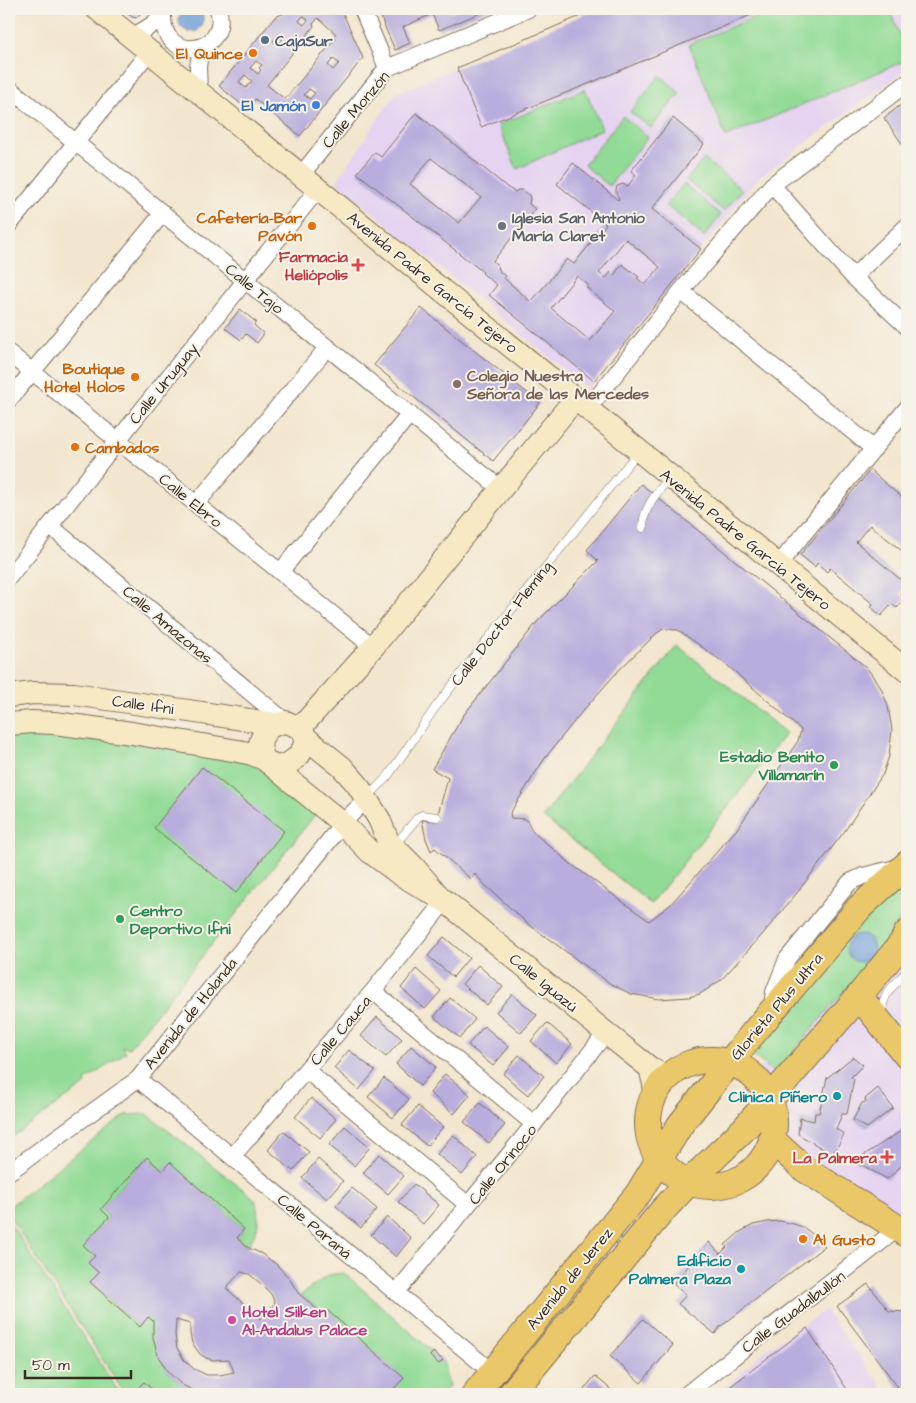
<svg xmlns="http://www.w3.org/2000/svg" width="916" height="1403" viewBox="0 0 916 1403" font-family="'Architects Daughter',sans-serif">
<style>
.built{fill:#e5d3f1}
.green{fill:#92db96;stroke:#66825a}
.water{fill:#72a0da;stroke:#56657c}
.building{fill:#b8addd;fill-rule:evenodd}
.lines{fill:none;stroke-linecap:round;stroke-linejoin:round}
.lane-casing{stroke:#7b6c5c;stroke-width:9}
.street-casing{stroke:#7b6c5c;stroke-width:18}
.secondary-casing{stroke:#7b6c5c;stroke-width:24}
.primary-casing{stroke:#7b6c5c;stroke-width:28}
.lane{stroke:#fff;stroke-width:8}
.street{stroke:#fff;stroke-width:16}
.secondary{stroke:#f7e9c3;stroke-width:22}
.primary{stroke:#eac769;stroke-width:26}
.service-dot{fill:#5c6f8a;stroke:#f7f3e8;stroke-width:2}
.food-dot{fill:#e8710a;stroke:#f7f3e8;stroke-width:2}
.shop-dot{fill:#3f7fe0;stroke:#f7f3e8;stroke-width:2}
.worship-dot{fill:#6b7280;stroke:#f7f3e8;stroke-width:2}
.health-dot{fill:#e0444e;stroke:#f7f3e8;stroke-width:2}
.education-dot{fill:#8d6e63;stroke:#f7f3e8;stroke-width:2}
.leisure-dot{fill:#2e9e5b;stroke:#f7f3e8;stroke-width:2}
.culture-dot{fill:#0f9aa8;stroke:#f7f3e8;stroke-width:2}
.hotel-dot{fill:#d1479c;stroke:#f7f3e8;stroke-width:2}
.labels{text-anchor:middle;stroke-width:4;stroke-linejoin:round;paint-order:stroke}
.service-label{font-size:16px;font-weight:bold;fill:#4e5e75;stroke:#f7f3e8;text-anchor:start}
.food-label{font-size:16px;font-weight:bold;fill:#c56008;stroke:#f7f3e8;text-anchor:end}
.shop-label{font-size:16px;font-weight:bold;fill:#366cbe;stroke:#f7f3e8;text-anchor:end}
.street-label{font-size:16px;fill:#3b2a1e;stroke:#f7f3e8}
.worship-label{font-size:16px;font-weight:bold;fill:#5b616d;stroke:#f7f3e8;text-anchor:start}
.health-label{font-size:16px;font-weight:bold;fill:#be3a42;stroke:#f7f3e8;text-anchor:end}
.education-label{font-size:16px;font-weight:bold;fill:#785e54;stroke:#f7f3e8;text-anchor:start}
.leisure-label{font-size:16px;font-weight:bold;fill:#27864d;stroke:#f7f3e8;text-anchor:end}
.culture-label{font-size:16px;font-weight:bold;fill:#0d838f;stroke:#f7f3e8;text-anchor:end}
.hotel-label{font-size:16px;font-weight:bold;fill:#b23c85;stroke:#f7f3e8;text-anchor:start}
</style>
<rect width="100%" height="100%" fill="#f7f3e8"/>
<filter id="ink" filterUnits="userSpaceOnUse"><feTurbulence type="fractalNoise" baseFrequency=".02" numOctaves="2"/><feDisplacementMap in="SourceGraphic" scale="10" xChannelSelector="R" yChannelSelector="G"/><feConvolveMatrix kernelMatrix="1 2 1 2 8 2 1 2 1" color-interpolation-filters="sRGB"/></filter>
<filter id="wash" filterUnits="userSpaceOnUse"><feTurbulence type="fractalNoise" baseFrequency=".0096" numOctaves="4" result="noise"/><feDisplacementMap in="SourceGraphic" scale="20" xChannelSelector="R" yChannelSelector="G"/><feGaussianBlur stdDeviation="1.12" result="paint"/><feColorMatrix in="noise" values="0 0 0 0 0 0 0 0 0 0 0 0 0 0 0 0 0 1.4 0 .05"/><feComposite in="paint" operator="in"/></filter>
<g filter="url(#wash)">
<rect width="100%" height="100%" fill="#f3e6cf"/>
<path class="built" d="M597,9H907V69L758,178L588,389L336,182L395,94Z
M907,892V1233L735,1100Z
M825,1310L887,1394H719L761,1353Z"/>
<path class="green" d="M774,9H889L907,52V60L726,137L689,44Z
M660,75L680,93L651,128L630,112Z
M585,89L602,129L517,169L498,125Z
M623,116L648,137L609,186L584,165Z
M704,159L742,190L724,211L686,180Z
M684,184L721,215L704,237L666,205Z
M677,645L786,733L651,904L543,817Z
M25,728L244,758L318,811L129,1048L122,1046L126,1052L85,1081L86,1084L12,1137L9,1133V730Z
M893,892L905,894L907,903L902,916L878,951L775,1073L750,1053L831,954Z
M147,1114L255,1199C260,1221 260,1228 247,1247L237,1238L244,1229L170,1163L162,1171L147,1157L101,1209L109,1217L84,1245L95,1256L89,1263L99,1273L90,1283L139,1326L148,1317L153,1321L158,1356L168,1372L182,1385L201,1394H125L9,1215V1207L125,1115Z
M9,1221L120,1394H9Z
M344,1273L433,1352L431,1356L439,1364L443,1360L449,1387L442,1394H389L403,1378L327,1310L323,1314L301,1295L328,1275Z"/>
<path class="water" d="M187,9H196L203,15V25L197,31L188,32L181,27C177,20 179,13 187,9Z
M846 948a14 14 0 1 1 28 0a14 14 0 1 1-28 0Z"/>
<g id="blocks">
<path class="building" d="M127,9H141V13L136,18L132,17L124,11Z
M294,9H341L363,58L300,136L255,99L247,109L219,86L275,17ZM303,16L308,20L304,25L299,21ZM318,18L336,34L334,36L336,38L285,99L267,85L314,26L313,24ZM278,34L283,38L278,45L273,41ZM333,59L339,63L333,70L328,65ZM256,61L262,65L259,68L261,70L258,74L250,68ZM245,75L252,81L246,88L239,82ZM309,89L315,93L310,99L304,95Z
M377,9H395L396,11L401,9H450L452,13L454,12L452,9H490L439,30L432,14L403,27L410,43L395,50Z
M597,9H765L588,84L481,127L457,68Z
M906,101L907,103V142L903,145L884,118Z
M416,113L508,188L515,192L518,190H523L529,195L530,199L529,204L535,209L493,261L498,266L500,272L505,276L504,278L531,302L567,259L574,264L606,224L557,184L573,163L618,200L619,198L616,193V190L617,186L623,184L628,186L636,175L631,171L673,118L704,144L652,209L701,249L594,381L489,295L497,285L482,273L483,272L357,173L375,152L381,157ZM431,158L481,197L459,223L410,184ZM626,239L660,267L645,285L637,278L639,277L622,264L614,275L611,272L606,278L599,273ZM577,276L588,285L587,288L615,311L590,341L551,308Z
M421,308L540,403L493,461L374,365Z
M240,309L256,322L254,325L264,334L257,343L246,334L241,340L225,328Z
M870,470L907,502V555L870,525L856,542L907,585L900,594L905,598L897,608L892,604L881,616L871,607L873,604L830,568L827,572L817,563L815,567L800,555Z
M641,484L867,668L881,688L888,706L892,730L889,756L883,774L844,832L796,894L762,935L721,980L700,994L689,997L659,999L631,994L611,984L591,970L527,923L485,885L475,874L471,879L435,848L431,851L426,839L422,820L436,821L448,778L432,769L463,716L537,622L598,561L587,550ZM663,629L678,630L727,665L801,730L798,741L737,829L670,905L649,921L571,864L533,832L526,819L511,818L510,813L545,758L581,713L618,671L656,634Z
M202,767L284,831L236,893L154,828Z
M444,937L469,958L453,977L428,956Z
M478,965L503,987L487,1005L462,984Z
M416,969L441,991L425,1009L401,988Z
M512,994L537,1015L521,1033L496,1012Z
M450,998L475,1019L460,1038L434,1017Z
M377,1017L402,1039L386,1057L361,1036Z
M547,1023L572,1044L556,1063L531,1041Z
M484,1026L509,1047L493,1066L468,1045Z
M411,1046L436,1067L420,1086L396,1064Z
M349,1050L375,1071L359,1090L334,1068Z
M519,1055L544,1076L528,1095L503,1074Z
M853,1057L863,1065L851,1077L854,1079L847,1114H842L836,1129L844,1134L833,1155L798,1134L800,1118L814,1121L815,1113H819L827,1078Z
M445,1074L470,1095L454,1114L430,1093Z
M384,1078L409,1099L393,1118L368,1097Z
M878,1088L893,1108L867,1128L853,1120L862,1103L866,1102L865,1099Z
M311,1098L336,1119L320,1138L295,1117Z
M480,1103L505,1125L489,1143L464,1122Z
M418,1106L443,1127L427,1146L402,1125Z
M345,1126L370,1147L354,1166L329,1145Z
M907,1127V1161L887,1179L855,1161Z
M283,1131L309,1152L293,1171L268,1150Z
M453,1135L477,1157L462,1175L437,1154Z
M379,1154L404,1176L388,1194L363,1173Z
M147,1157L162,1171L170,1162L244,1229L237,1238L247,1247L262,1254L276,1264L289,1278L298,1293L323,1314L327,1310L404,1378L389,1394H201L182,1385L168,1372L158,1356L153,1337V1321L148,1317L140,1327L90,1282L99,1273L88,1263L95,1256L83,1245L109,1217L101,1209ZM241,1272L249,1274L260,1283L271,1294L275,1303L261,1319L226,1288ZM176,1320L190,1324V1334L192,1343L200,1354L206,1358L213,1360L229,1359L234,1372L220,1375H207L194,1369L184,1360L177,1348L175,1335Z
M318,1159L343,1181L327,1199L302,1178Z
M414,1184L439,1205L423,1224L398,1202Z
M352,1188L377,1209L361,1228L336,1206Z
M387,1217L411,1238L396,1257L371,1235Z
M780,1221L794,1224L803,1227L815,1236L825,1246L720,1327L715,1334L678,1304L686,1295L673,1284L709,1242L720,1254L727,1247L725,1245L740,1232L753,1225L767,1222Z
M868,1284L889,1311L907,1312V1394H903L837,1306Z
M643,1319L673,1345L641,1383L610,1356Z
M807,1328L850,1394H731L727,1389Z
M433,1352L443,1360L439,1364L430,1356Z
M595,1376L616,1394H580Z
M144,1382L157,1394H139L136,1390Z"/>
</g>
</g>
<g filter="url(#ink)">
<use href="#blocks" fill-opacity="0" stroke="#7b6c5c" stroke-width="1"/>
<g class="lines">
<defs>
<path id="lane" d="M643,528C643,507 657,493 669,478
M368,797L388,776L435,708L484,644L638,452
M394,846L418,817L422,815L437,817
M882,1012C883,992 894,986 907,971"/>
<path id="street" d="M362,9L387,68
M163,14C163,18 163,22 164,26C172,63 230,51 218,9
M131,37C144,30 159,23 165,9
M9,88L501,489
M199,91L198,67L201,47
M301,175L387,68L528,9
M772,185L853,277L907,327
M9,225L149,52
M853,277L907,226
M681,291L874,449
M9,353L373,647
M9,400L163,213
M588,409L681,291L772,185L907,83
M196,504L328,347
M50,526L286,722
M778,565L907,408
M280,572L410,414
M9,577L318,189
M373,991L534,1124
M772,1005L774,992L787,959L850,882L863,876L900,867
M306,1070L468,1205
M138,1079L492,1372
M232,1157L373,991L445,901
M9,1172L138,1079L332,837L342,823L367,799
M396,1293L534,1124L606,1033
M687,1394C756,1337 829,1285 898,1228"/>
<path id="secondary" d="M97,9L670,476L907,671
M9,696L33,693L74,694L276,724
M9,724L32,722L54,723L132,733L238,751L252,754L264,759
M300,728L373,647L501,489L575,399
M274,767C291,766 304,755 306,738
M439,896L413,866L388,841L379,819L357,784L342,767L306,738L300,728L286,722L276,724L269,728L263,735L260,743L261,751L264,759L342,823L370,852L398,873L445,901L606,1033L650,1068L667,1078
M650,1068L656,1092"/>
<path id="primary" d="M859,996L907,1056
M648 1123a63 63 0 1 1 126 0a63 63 0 1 1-126 0Z
M772,1140L803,1168L907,1234
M475,1394L638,1194L680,1125L750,1037L860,907L907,864
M511,1394L663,1210L689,1182L745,1128L859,996L902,943L907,933"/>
</defs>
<use href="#lane" class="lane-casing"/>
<use href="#street" class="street-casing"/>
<use href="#secondary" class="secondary-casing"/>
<use href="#primary" class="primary-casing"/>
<use href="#lane" class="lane"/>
<use href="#street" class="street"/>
<use href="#secondary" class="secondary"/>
<use href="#primary" class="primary"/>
</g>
</g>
<circle class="service-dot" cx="265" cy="40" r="5"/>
<g class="food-dot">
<circle cx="253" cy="53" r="5"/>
<circle cx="312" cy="226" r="5"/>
<circle cx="135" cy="377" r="5"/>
<circle cx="75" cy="447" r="5"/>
<circle cx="803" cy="1239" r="5"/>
</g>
<circle class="shop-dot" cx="316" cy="105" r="5"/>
<circle class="worship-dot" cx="502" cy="226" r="5"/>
<g class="health-dot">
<path d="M355.5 257.5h5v5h5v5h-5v5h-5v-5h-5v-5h5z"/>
<path d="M884.5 1149.5h5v5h5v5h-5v5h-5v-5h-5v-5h5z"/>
</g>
<circle class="education-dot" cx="457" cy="384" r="5"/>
<g class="leisure-dot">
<circle cx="834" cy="765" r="5"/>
<circle cx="120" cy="919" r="5"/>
</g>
<g class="culture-dot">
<circle cx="837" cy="1096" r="5"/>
<circle cx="741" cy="1269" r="5"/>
</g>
<circle class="hotel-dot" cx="232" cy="1320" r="5"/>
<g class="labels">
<g class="service-label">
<text x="275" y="46">CajaSur</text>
</g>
<g class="food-label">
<text x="243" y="59">El Quince</text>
<text x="302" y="223">Cafetería-Bar<tspan x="302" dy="18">Pavón</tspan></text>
<text x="125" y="374">Boutique<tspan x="125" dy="18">Hotel Holos</tspan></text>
<text x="85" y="453" text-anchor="start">Cambados</text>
<text x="813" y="1245" text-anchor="start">Al Gusto</text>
</g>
<g class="shop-label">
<text x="306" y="111">El Jamón</text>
</g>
<g class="street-label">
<text transform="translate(355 109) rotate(-50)" y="6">Calle Monzón</text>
<text transform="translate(433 282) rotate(39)" y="6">Avenida Padre García Tejero</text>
<text transform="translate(255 288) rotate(39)" y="6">Calle Tajo</text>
<text transform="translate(163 383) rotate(-51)" y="6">Calle Uruguay</text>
<text transform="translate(191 500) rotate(39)" y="6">Calle Ebro</text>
<text transform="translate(746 539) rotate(39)" y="6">Avenida Padre García Tejero</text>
<text transform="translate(501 623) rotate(-52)" y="6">Calle Doctor Fleming</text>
<text transform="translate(168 624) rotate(40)" y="6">Calle Amazonas</text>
<text transform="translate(143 704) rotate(8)" y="6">Calle Ifni</text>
<text transform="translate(544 982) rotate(39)" y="6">Calle Iguazú</text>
<text transform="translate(776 1006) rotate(-50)" y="6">Glorieta Plus Ultra</text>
<text transform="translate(190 1013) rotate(-51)" y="6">Avenida de Holanda</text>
<text transform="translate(340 1030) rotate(-50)" y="6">Calle Cauca</text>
<text transform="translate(502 1164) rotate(-51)" y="6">Calle Orinoco</text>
<text transform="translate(315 1226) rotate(40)" y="6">Calle Paraná</text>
<text transform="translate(569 1278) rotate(-51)" y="6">Avenida de Jerez</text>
<text transform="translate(793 1311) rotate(-37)" y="6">Calle Guadalbullón</text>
</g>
<g class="worship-label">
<text x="512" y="223">Iglesia San Antonio<tspan x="512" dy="18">María Claret</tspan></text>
</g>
<g class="health-label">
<text x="348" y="262">Farmacia<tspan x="348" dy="18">Heliópolis</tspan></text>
<text x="877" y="1163">La Palmera</text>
</g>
<g class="education-label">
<text x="467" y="381">Colegio Nuestra<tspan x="467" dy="18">Señora de las Mercedes</tspan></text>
</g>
<g class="leisure-label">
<text x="824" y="762">Estadio Benito<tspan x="824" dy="18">Villamarín</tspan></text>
<text x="130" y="916" text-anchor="start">Centro<tspan x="130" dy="18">Deportivo Ifni</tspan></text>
</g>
<g class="culture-label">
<text x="827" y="1102">Clinica Piñero</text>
<text x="731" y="1266">Edificio<tspan x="731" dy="18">Palmera Plaza</tspan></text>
</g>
<g class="hotel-label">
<text x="242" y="1317">Hotel Silken<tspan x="242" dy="18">Al-Andalus Palace</tspan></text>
</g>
</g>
<rect width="916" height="1403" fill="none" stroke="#f7f3e8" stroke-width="30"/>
<path d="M25 1370v8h106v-8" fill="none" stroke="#3b2a1e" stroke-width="2.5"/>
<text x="32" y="1370" font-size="15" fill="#3b2a1e" stroke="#f7f3e8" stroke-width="4" paint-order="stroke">50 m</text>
</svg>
